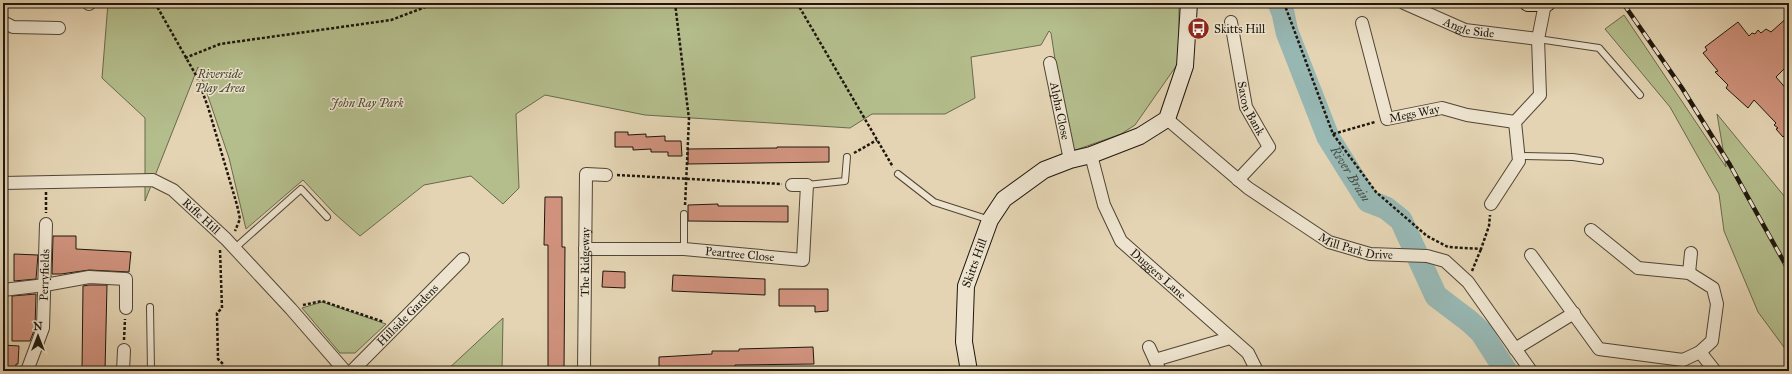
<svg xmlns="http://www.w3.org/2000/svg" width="1792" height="374" viewBox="0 0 1792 374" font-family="'IM FELL Great Primer',serif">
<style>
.green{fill:#b4bd8c;stroke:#696a4c}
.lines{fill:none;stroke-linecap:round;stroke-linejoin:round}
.river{stroke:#97b7b3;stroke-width:23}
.building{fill:#d0927d;stroke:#1e170d}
.lane-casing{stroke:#504636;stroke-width:8}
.street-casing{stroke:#504636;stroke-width:14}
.secondary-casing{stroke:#1e170d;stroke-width:18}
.path{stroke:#1e170d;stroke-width:2.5;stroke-dasharray:3 2;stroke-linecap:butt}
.lane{stroke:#ede3ce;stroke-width:6}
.street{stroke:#ede3ce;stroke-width:12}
.secondary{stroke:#ede3ce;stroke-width:16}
.rail-casing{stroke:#1e170d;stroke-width:4.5}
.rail{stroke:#ede3ce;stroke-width:3;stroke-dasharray:9;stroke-linecap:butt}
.labels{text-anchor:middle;stroke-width:3;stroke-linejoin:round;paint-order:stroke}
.street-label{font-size:12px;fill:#1e170d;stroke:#ede3ce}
.poi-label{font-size:12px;fill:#1e170d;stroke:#ede3ce;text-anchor:start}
.park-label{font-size:12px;font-style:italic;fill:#4b4933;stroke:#ede3ce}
.water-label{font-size:13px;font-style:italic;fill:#484f47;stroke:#ede3ce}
</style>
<rect width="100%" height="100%" fill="#e4d4b3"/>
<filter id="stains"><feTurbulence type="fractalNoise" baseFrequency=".005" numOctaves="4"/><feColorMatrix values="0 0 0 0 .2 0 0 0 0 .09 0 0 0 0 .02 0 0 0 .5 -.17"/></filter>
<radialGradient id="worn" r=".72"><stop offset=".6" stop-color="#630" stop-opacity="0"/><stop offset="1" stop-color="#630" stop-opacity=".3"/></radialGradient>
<path class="green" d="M108,3H1179V62L1135,125L1121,134L1073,151L1063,112L1051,33L1049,31L1041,45L971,57L975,98L945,114H872L850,128L645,115L545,95L516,114L519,188L503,204L471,176L424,185L360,236L334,213L303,180L246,229L229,158L198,67L145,201V118L102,78Z
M1624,15L1726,167L1717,114L1789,202V354L1758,312L1724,231L1719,194L1670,107L1605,29Z
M322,302L386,324L355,353H340L302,308Z
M503,318L502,371H446Z"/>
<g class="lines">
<path class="river" id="s1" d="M1279,3L1283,13L1287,32L1328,137L1368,201L1386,208L1401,220L1436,296L1469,321L1481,332L1506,371"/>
</g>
<path class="building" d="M1789,16V64L1776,77L1789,92V131L1783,137L1776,129L1778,128L1774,125L1776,123L1754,100L1748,108L1726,88L1728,85L1715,72L1718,71L1703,53L1707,50L1705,47L1738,22L1749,36L1752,33L1755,34L1758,30L1761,33L1766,29L1771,32Z
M615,132H628V135L646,134V137L665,136V141H681L682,156H668V152H651V149L633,150V147H615Z
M777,147H829V162L688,164V149L777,148Z
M545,197H562V247H565L564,371H548V245H544Z
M718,204V206H788V222L688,221V205Z
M53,236H76V249L131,252L129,272L89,270L61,274H52Z
M14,254L38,255L36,279L14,281Z
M603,271L625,272V288L602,287Z
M673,275L765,279V295L672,291Z
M89,285H107L105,371H82L83,286Z
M779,289H828V311L815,312V306H779Z
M36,294L35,328L30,341H12V296Z
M3,345L19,346L18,364H16V371H3Z
M813,347L814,364L735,365V367H709V370L659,371V357L712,354V351H739V349Z"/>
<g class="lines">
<defs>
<path id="lane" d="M1538,39L1599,48L1640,95
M1518,156L1573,157L1600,161
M898,174L934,202L990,220
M807,185L845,181L847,157
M684,214V249
M235,248L301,189L327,217
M150,307L151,371"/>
<g id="street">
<path id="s2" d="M1404,3L1465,30L1538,39"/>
<path d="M89,4L90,3"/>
<path d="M3,22L13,27L59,28"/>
<path id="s3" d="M1231,22L1246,107L1269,147L1238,180"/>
<path id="s4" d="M1362,23L1387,119L1442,108L1467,115L1515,122"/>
<path id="s5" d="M1050,63L1070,160"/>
<path id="s6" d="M1167,119L1248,188L1329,242L1370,254L1427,256L1445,261L1468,282L1531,371"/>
<path id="s7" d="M1091,155L1104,205L1121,241L1248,353L1257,371"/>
<path id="s8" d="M3,183L153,180L173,190L226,239L291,309L345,371"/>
<path d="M1491,204L1519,161L1515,122L1540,95L1538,39L1545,4"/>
<path id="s9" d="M585,249H684L803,260L807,185H792"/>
<path d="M1531,255L1599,349L1683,360L1700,352L1712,341L1717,304L1713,288L1689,273L1638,268L1591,230"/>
<path d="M1689,273L1691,253"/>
<path d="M3,290L45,285L89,277L126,279V308"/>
<path d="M1149,347L1160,371"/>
<path d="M1515,349L1574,313"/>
<path d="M1700,352L1715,371"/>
<path d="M1155,360L1230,338"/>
<path id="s10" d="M27,371L43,328L46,224"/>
<path d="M123,371L124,350"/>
<path id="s11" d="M352,371L463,259"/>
<path id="s12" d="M584,371L586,174L606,175"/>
</g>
<g id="secondary">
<path d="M1528,3H1547"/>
<path id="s13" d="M969,371L964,342L966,286L990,220L1004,199L1044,170L1070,160L1091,155L1140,136L1167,119L1185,66L1189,3"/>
</g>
</defs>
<use href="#lane" class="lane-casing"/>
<use href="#street" class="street-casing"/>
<use href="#secondary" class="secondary-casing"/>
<path class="path" d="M155,3L197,77L208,107L237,205L240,219L235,231
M675,3L689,119L685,206
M797,3L893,167
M1284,3L1333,134L1375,122
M185,58L220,44L391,20L436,3
M1333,134L1376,192L1427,236L1448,247L1481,249L1489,226L1490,215
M854,153L877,140
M617,175L782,184
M46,192V213
M220,250L222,308L217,313L218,359L223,364V371
M1472,271L1481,249
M303,305L322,301L384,322
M124,340L125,319"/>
<use href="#lane" class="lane"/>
<use href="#street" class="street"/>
<use href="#secondary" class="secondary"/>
<defs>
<path id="rail" d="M1623,3L1682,88L1730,165L1789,271"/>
</defs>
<use href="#rail" class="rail-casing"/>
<use href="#rail" class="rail"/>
</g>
<defs>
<symbol id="bus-disc" viewBox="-11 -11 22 22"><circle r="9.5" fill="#8f2418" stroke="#ede3ce"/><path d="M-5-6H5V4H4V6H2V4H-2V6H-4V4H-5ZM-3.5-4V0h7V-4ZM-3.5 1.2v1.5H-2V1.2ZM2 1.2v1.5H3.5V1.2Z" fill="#fff"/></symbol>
</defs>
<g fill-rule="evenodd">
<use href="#bus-disc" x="1186" y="16" width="25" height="25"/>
</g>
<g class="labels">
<g class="street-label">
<text dy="4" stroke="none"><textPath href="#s2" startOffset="70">Angle Side</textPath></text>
<text dy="4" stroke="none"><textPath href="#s3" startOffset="89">Saxon Bank</textPath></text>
<text dy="4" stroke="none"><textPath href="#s5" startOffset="49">Alpha Close</textPath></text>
<text dy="4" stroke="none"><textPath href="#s4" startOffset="127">Megs Way</textPath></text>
<text dy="4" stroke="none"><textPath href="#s8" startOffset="211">Rifle Hill</textPath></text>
<text dy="4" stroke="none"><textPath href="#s6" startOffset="231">Mill Park Drive</textPath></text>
<text dy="4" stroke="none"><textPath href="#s9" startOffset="155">Peartree Close</textPath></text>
<text dy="4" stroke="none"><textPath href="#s12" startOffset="109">The Ridgeway</textPath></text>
<text dy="4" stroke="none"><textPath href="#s13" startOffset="110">Skitts Hill</textPath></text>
<text dy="4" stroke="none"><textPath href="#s7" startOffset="141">Duggers Lane</textPath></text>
<text dy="4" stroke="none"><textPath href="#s10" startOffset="99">Perryfields</textPath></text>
<text dy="4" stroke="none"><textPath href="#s11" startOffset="79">Hillside Gardens</textPath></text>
</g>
<g class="poi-label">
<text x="1214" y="33">Skitts Hill</text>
</g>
<g class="park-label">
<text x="220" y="78">Riverside<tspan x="220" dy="14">Play Area</tspan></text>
<text x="367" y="107">John Ray Park</text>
</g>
<g class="water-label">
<text dy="5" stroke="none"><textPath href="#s1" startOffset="186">River Brain</textPath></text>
</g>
</g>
<rect width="1792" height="374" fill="none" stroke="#e4d4b3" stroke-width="16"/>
<rect x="4" y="4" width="1784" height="366" fill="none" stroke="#1e170d" stroke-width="2"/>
<rect x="8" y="8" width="1776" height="358" fill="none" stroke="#1e170d"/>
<g transform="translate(38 336)" stroke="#ede3ce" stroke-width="3" paint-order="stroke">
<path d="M0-3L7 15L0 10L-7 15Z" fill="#1e170d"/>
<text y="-6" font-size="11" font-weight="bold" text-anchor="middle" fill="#1e170d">N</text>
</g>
<rect width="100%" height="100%" filter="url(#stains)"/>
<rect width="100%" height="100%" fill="url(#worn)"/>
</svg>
